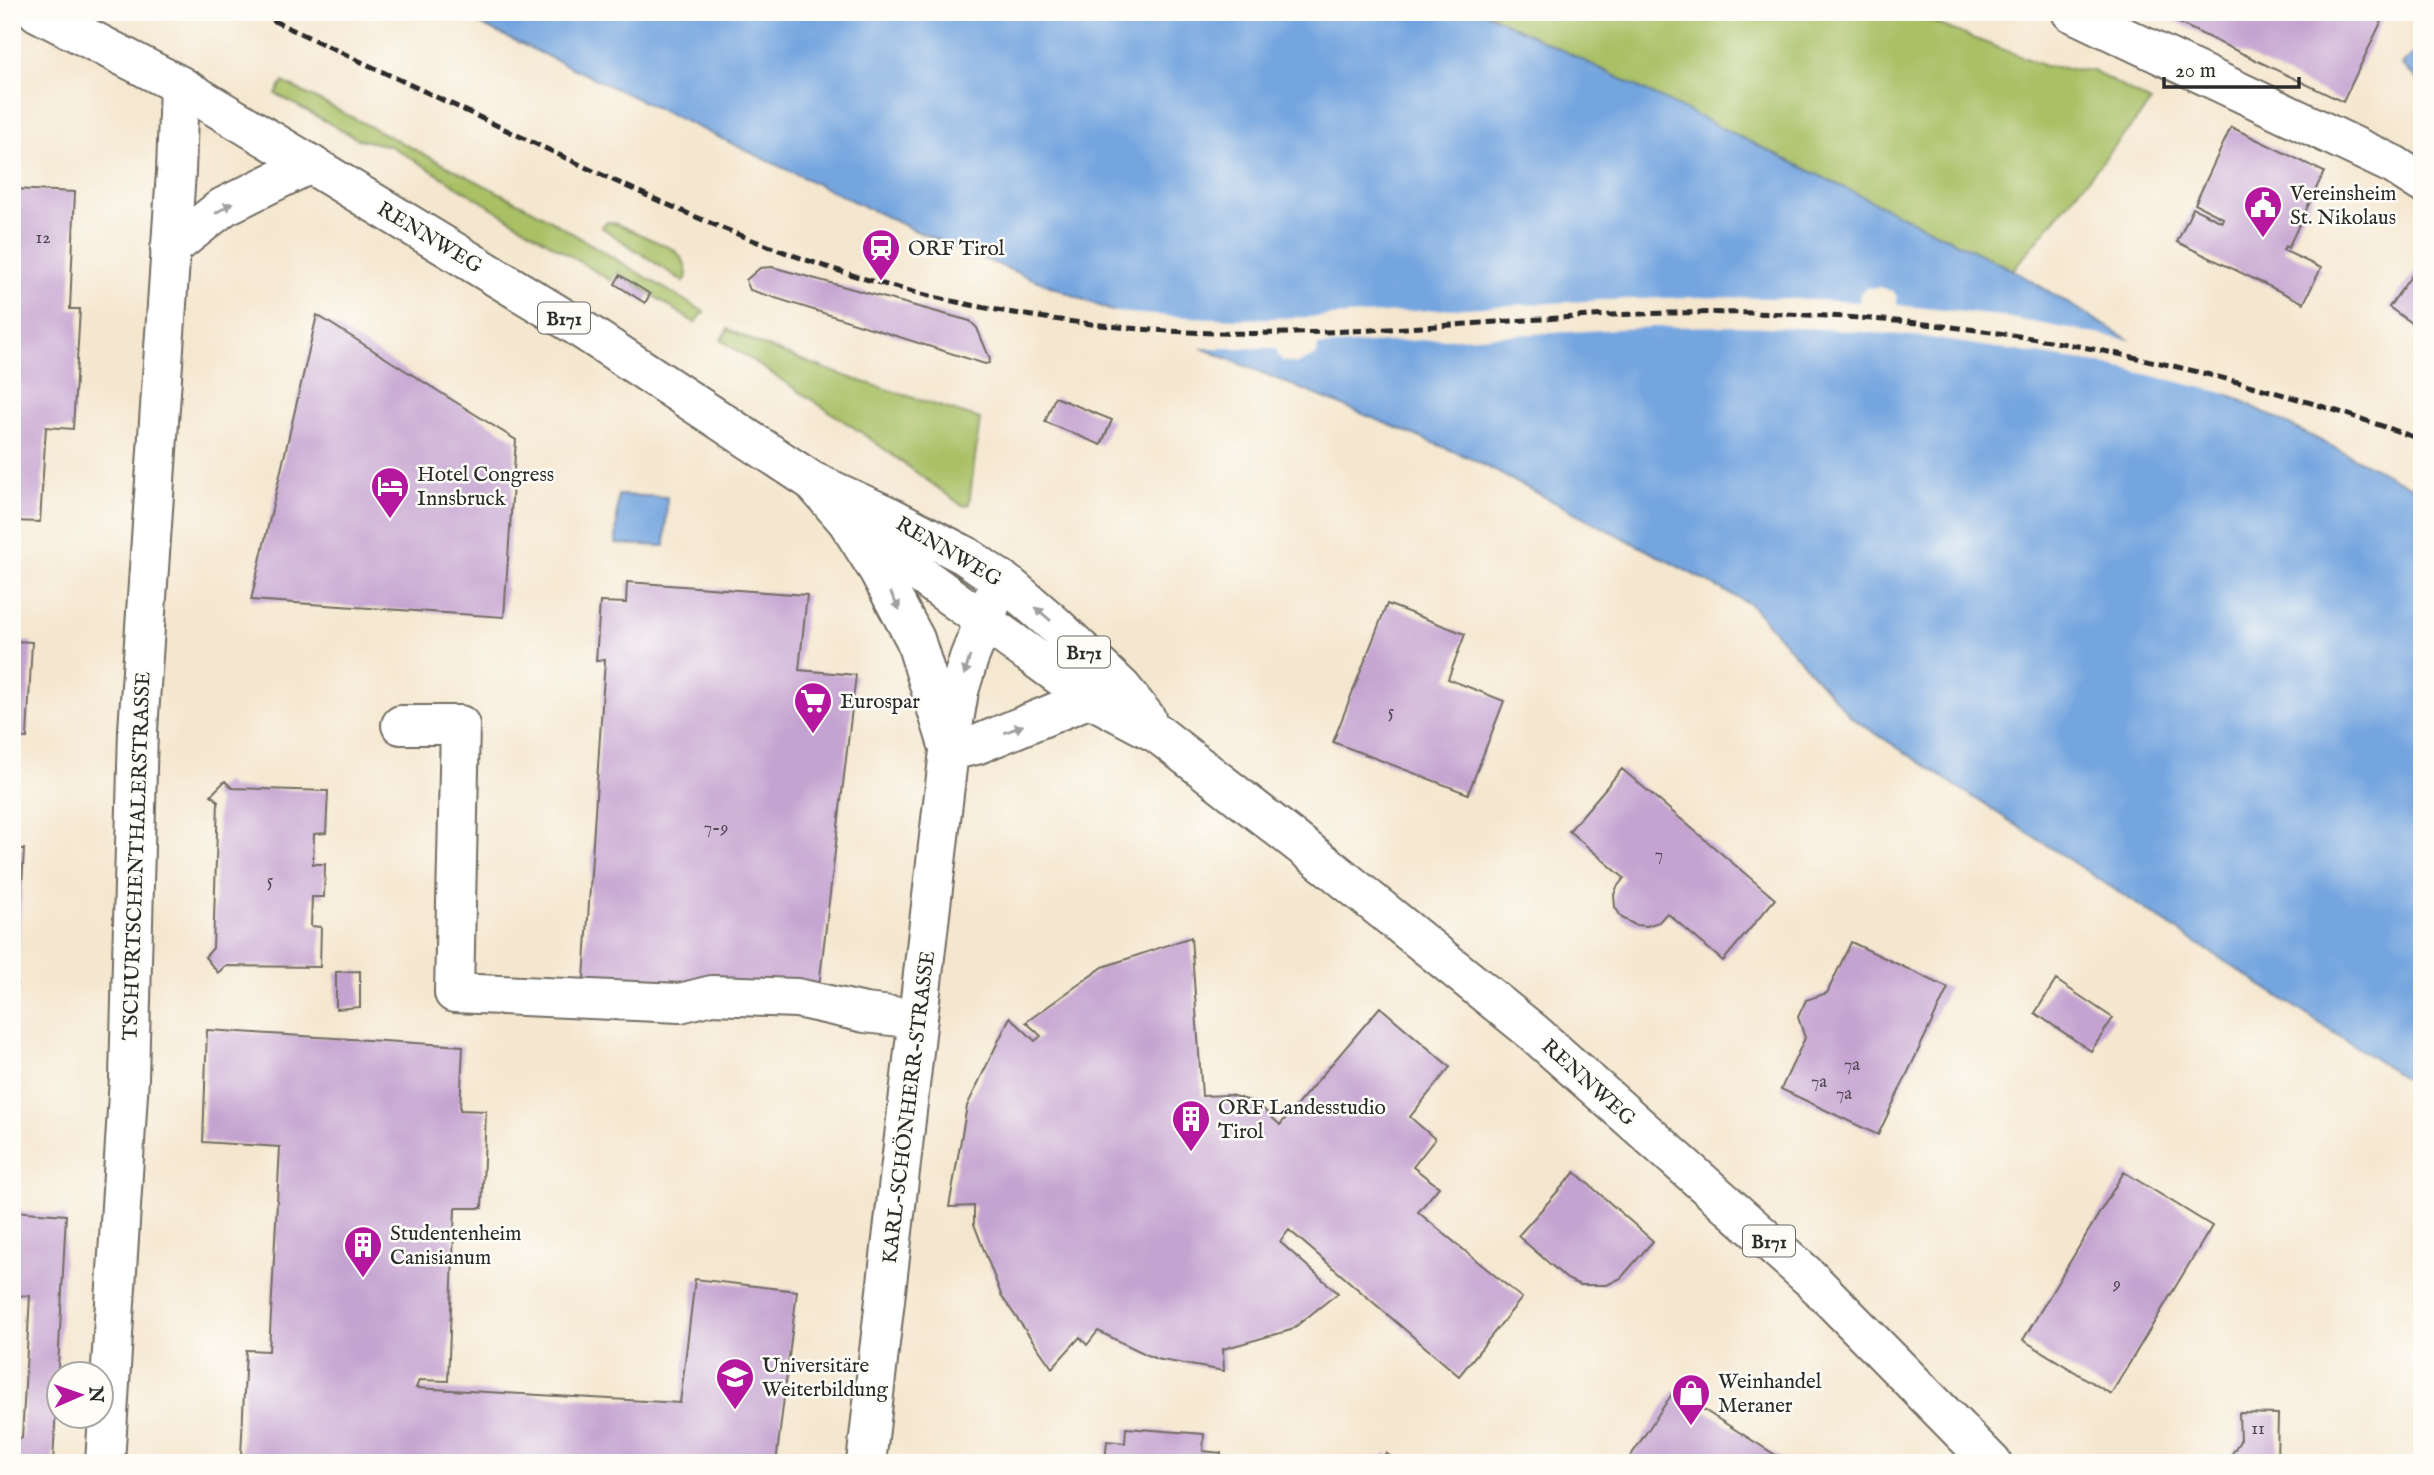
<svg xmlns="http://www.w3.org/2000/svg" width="2434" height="1475" viewBox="0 0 2434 1475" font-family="'IM FELL English',serif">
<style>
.green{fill:#a9c065;stroke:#6a7648;stroke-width:2}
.water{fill:#74a5df;stroke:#506885;stroke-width:2}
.pier{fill:#f5e7cf}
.building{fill:#c4a3d0}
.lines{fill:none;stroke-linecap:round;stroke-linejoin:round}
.minor-casing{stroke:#726d64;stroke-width:42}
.major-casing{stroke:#726d64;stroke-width:42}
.minor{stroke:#fff;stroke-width:38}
.major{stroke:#fff;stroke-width:38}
.rail{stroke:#2b2b2b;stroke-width:5;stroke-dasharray:10 5;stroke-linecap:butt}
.oneway{fill:#a0a0a0}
.labels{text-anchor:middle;stroke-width:5;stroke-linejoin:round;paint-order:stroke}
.number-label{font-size:18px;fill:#514954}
.shield{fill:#fdfcf7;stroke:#6a6a68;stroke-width:2}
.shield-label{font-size:19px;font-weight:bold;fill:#2b2b2b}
.poi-label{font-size:21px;fill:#2b2b2b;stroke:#fdfcf7;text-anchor:start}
.street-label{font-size:21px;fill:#2b2b2b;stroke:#fdfcf7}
</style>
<rect width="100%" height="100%" fill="#fdfcf7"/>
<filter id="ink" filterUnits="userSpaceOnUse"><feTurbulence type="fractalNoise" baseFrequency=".0143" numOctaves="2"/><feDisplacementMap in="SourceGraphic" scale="14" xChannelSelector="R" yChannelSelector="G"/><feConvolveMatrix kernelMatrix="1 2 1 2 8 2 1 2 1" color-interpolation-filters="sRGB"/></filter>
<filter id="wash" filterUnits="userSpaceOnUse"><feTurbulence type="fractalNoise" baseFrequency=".00686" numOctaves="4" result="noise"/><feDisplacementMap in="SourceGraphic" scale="28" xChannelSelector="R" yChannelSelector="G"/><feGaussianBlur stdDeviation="1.57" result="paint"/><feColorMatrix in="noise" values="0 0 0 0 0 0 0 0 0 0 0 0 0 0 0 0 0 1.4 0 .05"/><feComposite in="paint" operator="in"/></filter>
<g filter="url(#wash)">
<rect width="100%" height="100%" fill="#f5e7cf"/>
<path class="green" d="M1484,12H1907L2045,66L2093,71L2151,102L2013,270Z
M283,82L535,211L704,312L695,323L617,272L611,281L416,161L390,146L358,139L276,94Z
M607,222L617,224L673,249C683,257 686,264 687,276L684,282L601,227Z
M728,329L761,345L848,377L980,419L969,504L965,506L960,504L862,433L721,340Z"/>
<path class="water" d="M454,12H1484L2013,270L2169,364L2422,492V1090L1852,718L1750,604L1470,458L916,231Z
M2422,45V85L2402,64Z
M618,495L667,497L665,546L616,544Z"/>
<path class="pier" d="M1879,287L1893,291L1897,297V305L1999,316L2140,342L2171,361L2241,397L2103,364L1923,337L1827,329L1738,326L1655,327L1318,346L1317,355L1297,364L1283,361L1278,356L1276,348H1194L1102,311L1168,316L1235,319L1314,317L1602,300L1696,297L1778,298L1859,302L1860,293L1866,288Z"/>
<g id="blocks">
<path class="building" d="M2156,12H2386L2343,102Z
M2231,127L2324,172L2288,248L2285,246L2283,250L2321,268L2304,303L2177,242L2193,208L2222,222L2223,218L2195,204Z
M12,189L75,192L70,309H80L73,429L46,427L40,522L12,521Z
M2422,261V331L2389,307Z
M772,267L970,321L977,328L990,359L989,363L985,364L750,290L746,280L760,268Z
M620,275L650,294L645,303L615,284Z
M317,315L516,440L504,617L251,600Z
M1055,397L1112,420L1101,445L1045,422Z
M627,582L807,595L799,670L856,675L819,986L779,994L584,979L605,660L596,661L600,602L626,603Z
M1387,604L1465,634L1448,679L1504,701L1468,794L1333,742Z
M12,641L32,642L27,738L12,737Z
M1622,769L1775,899L1723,961L1667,913L1659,922L1647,926L1635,925L1622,918L1615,907L1614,895L1617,887L1624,878L1569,831Z
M225,781L232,788L328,791L326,833L314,834L313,864H325L324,897H312L311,926L321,927L320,967L225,966L218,973L205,957L213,948L218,801L211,795Z
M12,849H24L14,1032H12Z
M1191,937L1202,1096L1230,1095L1257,1103L1280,1125L1380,1007L1450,1067L1410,1117L1435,1139L1413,1167L1439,1187L1418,1212L1522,1298L1459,1376L1289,1230L1280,1242L1338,1293L1291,1330L1223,1349L1224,1371L1156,1359L1098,1331L1087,1345L1080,1337L1052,1368L1002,1297L974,1224V1206L949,1207L967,1106L1010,1017L1035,1041L1041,1036L1026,1022L1103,967Z
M1851,942L1948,988L1878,1135L1781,1089L1805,1038L1798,1017L1806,1000L1827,993Z
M360,971V1007L336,1009V972Z
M2056,980L2113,1018L2091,1051L2035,1013Z
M207,1030L463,1046L460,1110L486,1111L482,1208H455L448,1381L419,1380L416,1388L680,1403L695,1279L797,1291L776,1463H303V1460L241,1456L246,1350L269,1351L280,1147L203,1142Z
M1575,1172L1653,1241L1621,1278L1607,1285H1580L1567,1279L1518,1236Z
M2124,1172L2212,1226L2111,1394L2023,1340Z
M12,1211L66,1215L53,1463H14L15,1438H22L30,1296L12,1295Z
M1674,1391L1788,1463H1626Z
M2239,1413L2278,1414L2277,1463H2226L2240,1441Z
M1126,1428L1204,1434L1203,1451L1221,1453L1220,1463H1105L1107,1441L1125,1443Z
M1386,1453L1399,1463H1378Z"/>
</g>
</g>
<g filter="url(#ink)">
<use href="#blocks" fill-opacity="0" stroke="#726d64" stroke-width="2"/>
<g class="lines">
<defs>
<path id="minor" d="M2071,12L2394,165L2422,183
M170,249L223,207L310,164
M847,521L878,570L915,639L947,742
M401,725H460L454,993L680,1003L712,995L797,998L865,1013L918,1019
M949,751L976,745L1090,698
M105,1463L129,1078L138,730L176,172L179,85
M866,1463L949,751L959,691L969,658L1001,579"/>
<path id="major" d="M37,12L179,85L310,164L575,325L812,481L891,517L966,556L1011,587L1055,625L1122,688L1146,718
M812,481L847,521L1090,698L1158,734L1334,871L1533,1032L1810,1278L1992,1463"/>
</defs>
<use href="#minor" class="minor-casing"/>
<use href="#major" class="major-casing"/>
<use href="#minor" class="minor"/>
<use href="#major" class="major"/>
<path class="rail" d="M259,14C351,57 443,100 534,143C629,188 725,233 824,266C917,297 1013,316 1110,326C1297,347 1485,317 1672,313C1930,308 2179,352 2422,440"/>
</g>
<defs><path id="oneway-solid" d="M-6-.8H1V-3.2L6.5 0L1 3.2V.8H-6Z" transform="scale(1.75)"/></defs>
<g class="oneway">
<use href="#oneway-solid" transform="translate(224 208) rotate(-32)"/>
<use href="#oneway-solid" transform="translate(895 601) rotate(62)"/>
<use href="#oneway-solid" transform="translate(1043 614) rotate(-139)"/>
<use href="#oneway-solid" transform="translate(967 666) rotate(107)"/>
<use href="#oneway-solid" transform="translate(1014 729) rotate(-22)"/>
</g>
</g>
<defs>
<symbol id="civic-pin" viewBox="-11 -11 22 30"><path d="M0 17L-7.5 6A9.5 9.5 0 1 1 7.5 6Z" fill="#b5179e" stroke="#fdfcf7"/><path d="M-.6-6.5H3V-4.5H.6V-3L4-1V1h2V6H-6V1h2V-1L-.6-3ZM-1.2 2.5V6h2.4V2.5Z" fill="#fff"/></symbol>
<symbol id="station-pin" viewBox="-11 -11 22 30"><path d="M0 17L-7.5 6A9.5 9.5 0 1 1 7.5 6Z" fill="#b5179e" stroke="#fdfcf7"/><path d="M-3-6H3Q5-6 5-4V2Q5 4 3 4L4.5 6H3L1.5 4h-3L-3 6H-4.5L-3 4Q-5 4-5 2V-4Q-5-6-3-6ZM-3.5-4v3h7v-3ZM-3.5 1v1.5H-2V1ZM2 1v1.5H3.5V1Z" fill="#fff"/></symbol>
<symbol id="hotel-pin" viewBox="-11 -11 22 30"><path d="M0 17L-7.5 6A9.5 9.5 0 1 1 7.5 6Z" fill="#b5179e" stroke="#fdfcf7"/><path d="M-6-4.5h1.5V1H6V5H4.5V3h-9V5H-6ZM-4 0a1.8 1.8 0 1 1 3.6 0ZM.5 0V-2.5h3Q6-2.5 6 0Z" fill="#fff"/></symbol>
<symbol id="supermarket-pin" viewBox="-11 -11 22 30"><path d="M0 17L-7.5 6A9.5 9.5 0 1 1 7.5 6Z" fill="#b5179e" stroke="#fdfcf7"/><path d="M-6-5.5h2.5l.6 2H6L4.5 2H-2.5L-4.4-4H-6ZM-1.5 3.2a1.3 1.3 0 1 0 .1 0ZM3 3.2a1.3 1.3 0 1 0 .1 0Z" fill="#fff"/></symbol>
<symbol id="building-pin" viewBox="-11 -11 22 30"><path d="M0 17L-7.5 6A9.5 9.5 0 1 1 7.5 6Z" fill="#b5179e" stroke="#fdfcf7"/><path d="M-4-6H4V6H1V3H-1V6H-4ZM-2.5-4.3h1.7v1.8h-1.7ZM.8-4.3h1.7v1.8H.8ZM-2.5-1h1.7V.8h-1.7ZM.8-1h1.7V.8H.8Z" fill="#fff"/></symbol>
<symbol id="university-pin" viewBox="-11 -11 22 30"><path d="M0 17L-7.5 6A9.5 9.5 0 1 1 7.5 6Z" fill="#b5179e" stroke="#fdfcf7"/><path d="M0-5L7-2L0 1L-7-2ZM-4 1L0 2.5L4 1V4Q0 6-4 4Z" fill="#fff"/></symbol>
<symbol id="shop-pin" viewBox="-11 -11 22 30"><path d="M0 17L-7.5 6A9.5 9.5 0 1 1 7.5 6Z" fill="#b5179e" stroke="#fdfcf7"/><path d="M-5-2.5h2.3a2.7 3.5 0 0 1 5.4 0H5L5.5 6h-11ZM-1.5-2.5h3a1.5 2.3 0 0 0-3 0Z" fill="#fff"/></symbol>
</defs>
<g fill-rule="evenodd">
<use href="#civic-pin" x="2241" y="183" width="44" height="60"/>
<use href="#station-pin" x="859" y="226" width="44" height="60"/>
<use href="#hotel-pin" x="368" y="464" width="44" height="60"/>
<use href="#supermarket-pin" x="791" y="679" width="44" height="60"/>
<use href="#building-pin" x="1169" y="1097" width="44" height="60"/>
<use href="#building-pin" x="341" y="1223" width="44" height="60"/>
<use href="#university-pin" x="713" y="1355" width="44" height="60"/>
<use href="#shop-pin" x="1669" y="1371" width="44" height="60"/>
</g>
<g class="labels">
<g class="number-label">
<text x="43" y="243">12</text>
<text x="1391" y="717">5</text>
<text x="716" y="833">7-9</text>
<text x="1659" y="860">7</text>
<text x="270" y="886">5</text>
<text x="1852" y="1070">7a</text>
<text x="1819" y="1087">7a</text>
<text x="1844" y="1099">7a</text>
<text x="2117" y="1289">9</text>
<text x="2258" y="1434">11</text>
</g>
<g class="shield">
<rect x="538" y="302.5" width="52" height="31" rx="5"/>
<rect x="1058" y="636.5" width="52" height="31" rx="5"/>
<rect x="1743" y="1225.5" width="52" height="31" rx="5"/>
</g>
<g class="shield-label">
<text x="564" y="325">B171</text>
<text x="1084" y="659">B171</text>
<text x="1769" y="1248">B171</text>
</g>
<g class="poi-label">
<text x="2290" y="200">Vereinsheim<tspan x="2290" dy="24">St. Nikolaus</tspan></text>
<text x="908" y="255">ORF Tirol</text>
<text x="417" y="481">Hotel Congress<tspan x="417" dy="24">Innsbruck</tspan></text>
<text x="840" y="708">Eurospar</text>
<text x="1218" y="1114">ORF Landesstudio<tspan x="1218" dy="24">Tirol</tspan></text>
<text x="390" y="1240">Studentenheim<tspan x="390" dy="24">Canisianum</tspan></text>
<text x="762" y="1372">Universitäre<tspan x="762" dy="24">Weiterbildung</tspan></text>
<text x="1718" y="1388">Weinhandel<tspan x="1718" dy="24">Meraner</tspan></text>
</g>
<g class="street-label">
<text transform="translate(430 237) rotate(31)" y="7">RENNWEG</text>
<text transform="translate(949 551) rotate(30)" y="7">RENNWEG</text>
<text transform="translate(136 856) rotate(-88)" y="7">TSCHURTSCHENTHALERSTRASSE</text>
<text transform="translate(1589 1082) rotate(42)" y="7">RENNWEG</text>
<text transform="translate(908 1107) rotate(-83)" y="7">KARL-SCHÖNHERR-STRASSE</text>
</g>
</g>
<rect width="2434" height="1475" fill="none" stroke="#fdfcf7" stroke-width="42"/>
<g transform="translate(80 1395) rotate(88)"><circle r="33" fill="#fdfcf7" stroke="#a9a8a5" stroke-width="2"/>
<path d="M0-5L12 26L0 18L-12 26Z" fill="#b5179e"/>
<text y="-10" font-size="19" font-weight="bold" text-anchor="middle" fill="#2b2b2b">N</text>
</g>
<path d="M2164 77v10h135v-10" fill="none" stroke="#2b2b2b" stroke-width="3.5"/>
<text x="2175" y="77" font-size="21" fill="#2b2b2b" stroke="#fdfcf7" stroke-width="5" paint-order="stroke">20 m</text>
</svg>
